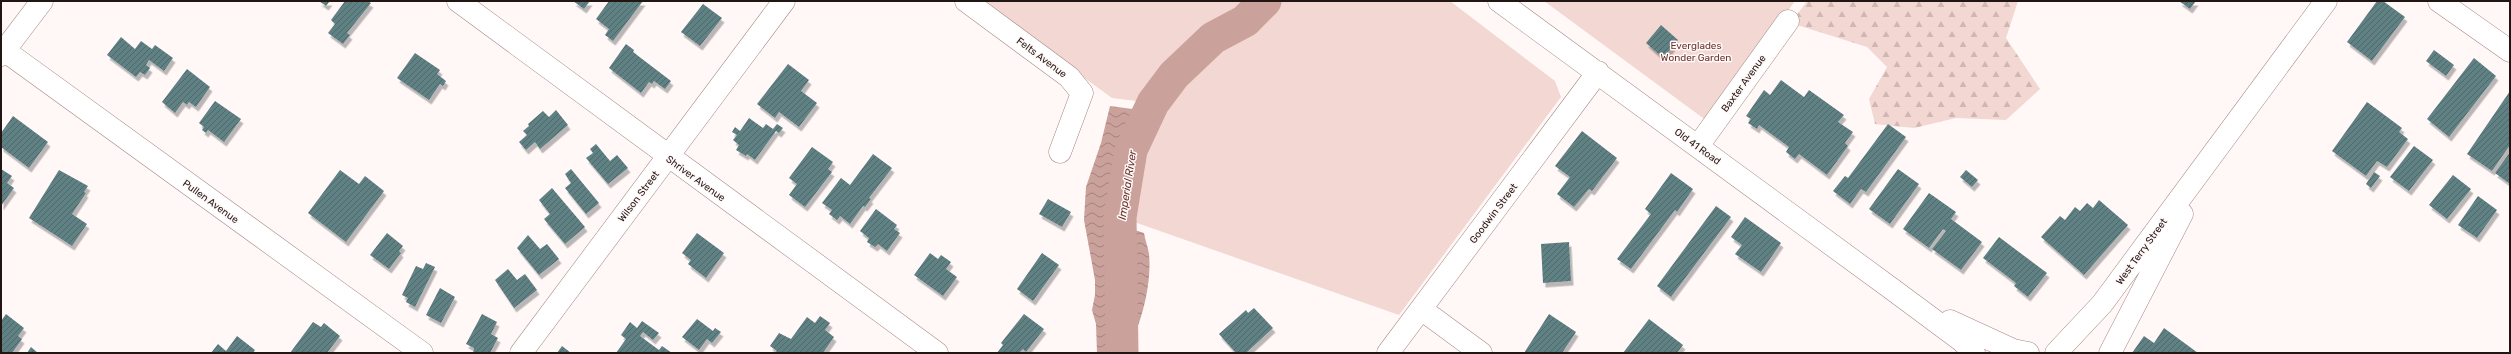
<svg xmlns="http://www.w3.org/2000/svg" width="2511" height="354" viewBox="0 0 2511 354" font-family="Rubik,sans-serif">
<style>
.forest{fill:url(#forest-firs)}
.park{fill:#f2d7d2}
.water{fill:url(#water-waves)}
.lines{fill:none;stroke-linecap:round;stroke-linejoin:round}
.river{stroke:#caa19b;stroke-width:33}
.building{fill:url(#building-hatch);filter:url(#shadow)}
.minor-casing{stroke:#a68984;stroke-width:23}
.minor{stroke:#fff;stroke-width:22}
.labels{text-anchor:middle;stroke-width:3;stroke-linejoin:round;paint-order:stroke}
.park-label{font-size:10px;fill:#6a342d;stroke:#fff8f7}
.street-label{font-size:10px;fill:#211614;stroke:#fff8f7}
.water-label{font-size:11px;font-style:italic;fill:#68322b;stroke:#fff8f7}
</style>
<defs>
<pattern id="forest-firs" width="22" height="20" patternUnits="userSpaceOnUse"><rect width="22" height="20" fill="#f2d7d2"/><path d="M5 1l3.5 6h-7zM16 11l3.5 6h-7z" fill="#cfb8b3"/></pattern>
<pattern id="water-waves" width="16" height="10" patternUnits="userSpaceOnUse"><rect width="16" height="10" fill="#caa19b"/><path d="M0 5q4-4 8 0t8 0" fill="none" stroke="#a4827d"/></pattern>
<pattern id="building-hatch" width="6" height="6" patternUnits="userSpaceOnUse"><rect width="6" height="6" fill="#618184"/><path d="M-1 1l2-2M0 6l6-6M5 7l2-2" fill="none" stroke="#50696b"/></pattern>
<filter id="shadow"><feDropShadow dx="2.5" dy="4.5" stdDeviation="0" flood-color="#0004"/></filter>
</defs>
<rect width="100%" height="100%" fill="#fff8f7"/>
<path class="forest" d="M1807,1H2018L2006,38L2040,89L2006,120L1956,118L1914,128L1875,124L1869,99L1887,67L1867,47L1797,25L1785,31Z"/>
<path class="park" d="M979,1H1450L1555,81L1561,97L1399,315L1120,217L1131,150L1153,103L1112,98Z
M1544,1H1795L1707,121Z"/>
<path class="water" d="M1110,106L1140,110L1122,148L1111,217L1116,224L1144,233C1145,240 1148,247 1149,254C1152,285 1141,326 1126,353H1097L1096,324L1092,310L1095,295V280L1084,220L1085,203L1086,187L1101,143Z"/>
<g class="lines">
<path class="river" d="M1122,353L1120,217L1131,150L1153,103L1174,75L1213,38L1245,21L1265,1"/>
</g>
<path class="building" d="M319,1H330L326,6Z
M345,1H367L371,3L347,33L350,35L343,44L328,33L335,24L331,20Z
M573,1H590L584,9Z
M609,1H643L613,41L605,35L609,29L596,19Z
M2179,1H2196L2190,9Z
M2377,1H2383L2405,17L2372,61L2347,42Z
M703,4L722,18L700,46L681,32Z
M1661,25L1678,40L1663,58L1646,43Z
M121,37L135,49L141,41L152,49L155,45L173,58L164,71L149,60L146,65L150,68L145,75L140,72L136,77L107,55Z
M626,44L634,50L633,52L671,81L665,89L654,81L652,84L649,82L641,93L609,68Z
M2434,50L2454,65L2446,76L2426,61Z
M415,53L440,70L437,74L446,81L443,86L440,84L429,100L397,78Z
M2474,58L2496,76L2449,137L2427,119Z
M788,64L809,80L801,91L817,103L799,127L779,112L775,118L757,104Z
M187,69L210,87L196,107L189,102L187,105L183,102L175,113L162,102Z
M1781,80L1804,97L1809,90L1844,115L1838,122L1853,132L1845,143L1848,146L1827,175L1799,154L1795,159L1786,152L1789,147L1759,125L1757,129L1748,123L1751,119L1746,116L1764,90L1770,95Z
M2510,91V145L2492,171L2467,154Z
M215,101L241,119L224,142L208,130L206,133L202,130L204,127L199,123Z
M2367,102L2402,128L2399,132L2408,139L2387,167L2377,161L2366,176L2332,151Z
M556,110L568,125L540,149L535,142L526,150L519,142L527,135L523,131L529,126L528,124L543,111L549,117Z
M13,116L48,142L29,168L1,147V133Z
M749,118L763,128L766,124L773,129L777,124L783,128L779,133L776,131L755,160L747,154L746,156L736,150L739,145L733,140L737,135L732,132L735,127L740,131Z
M1888,124L1906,137L1866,192L1861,189L1850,204L1833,191L1845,176L1848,178Z
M1582,131L1617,158L1592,191L1589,189L1574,207L1557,194L1570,177L1555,166Z
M596,144L610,161L617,155L628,168L608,184L586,158L593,153L590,149Z
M2414,146L2433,160L2409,191L2390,177Z
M812,147L833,162L828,169L832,172L805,207L789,195L797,184L789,178Z
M2510,152V184L2495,173Z
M873,154L892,168L869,198L871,199L865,207L863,206L850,224L840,216L837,220L829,214L832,210L822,203L841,178L850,185Z
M1,169L12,176L7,183L14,188L1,206Z
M571,169L599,203L586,214L565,188L571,183L565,174Z
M1898,169L1919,184L1890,224L1869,209Z
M59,170L88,186L84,192L86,193L72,214L87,224L72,246L29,218Z
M340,170L359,184L365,176L384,191L346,242L308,213Z
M1966,170L1978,180L1972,187L1960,177Z
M2374,172L2380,176L2371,188L2366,184Z
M1671,173L1693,189L1677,212L1675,210L1631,269L1617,259L1651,214L1645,209Z
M2453,175L2471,189L2447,219L2429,205Z
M552,188L585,227L565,244L544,219L550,214L539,200Z
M1929,193L1956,212L1951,219L1982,242L1961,270L1932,249L1946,231L1943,229L1929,248L1903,229Z
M2478,196L2497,210L2477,238L2458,225Z
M1048,199L1071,212L1062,227L1039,214Z
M2099,200L2128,225L2084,275L2041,237L2060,216L2065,220L2075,207L2080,211L2087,203L2093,208Z
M1716,206L1731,217L1671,297L1657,286Z
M876,209L897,225L894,229L900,233L887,251L878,244L875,247L867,242L869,238L860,231Z
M1745,217L1781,243L1761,272L1735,254L1742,245L1731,237Z
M387,233L403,246L399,251L401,253L389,269L370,255Z
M697,233L724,253L706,278L688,264L691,260L682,253Z
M528,235L540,249L547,244L559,259L539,275L517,248Z
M1999,237L2047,273L2028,297L2014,286L2016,283L1983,258Z
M1569,242L1571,281L1543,283L1541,244Z
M930,253L938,259L941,255L951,262L946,269L957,277L943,296L914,275Z
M1042,253L1059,265L1033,301L1017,289Z
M426,263L435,267L415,307L406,302L408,298L402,295L416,266L423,269Z
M508,269L517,280L525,274L537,290L514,308L495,280Z
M440,288L455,297L441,323L426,315Z
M1254,308L1273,328L1246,353H1236L1219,334L1246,310L1248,313Z
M6,314L24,328L18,336L22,339L12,353H1V321Z
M482,314L497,322L491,334L498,338L490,353H473L474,348L466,344Z
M1024,314L1044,329L1026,352L1023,349L1019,353H997L1003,345L1001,343Z
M1549,314L1576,332L1562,353H1524Z
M820,316L830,323L825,330L834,337L823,353H775L777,351L770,346L779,333L791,339L807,317L815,323Z
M697,319L713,331L715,328L721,332L712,343L707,339L699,350L682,337Z
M1649,319L1683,345L1677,353H1623Z
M642,321L659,333L653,340L643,332L640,336L659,350L662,346L672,353H616L626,339L621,335L630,322L637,328Z
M313,322L321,327L324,323L340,336L327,353H290Z
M2164,328L2198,353H2132L2144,336L2154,343Z
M237,336L255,350L253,353H211L218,344L226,351Z
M562,346L571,353H557Z
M31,347L38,353H27Z"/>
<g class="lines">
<defs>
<path id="minor" d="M458,1L937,353
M966,1L1069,77L1082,93L1060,152
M1499,1L1896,292L1962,341L1974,353
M2439,1L2510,51
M1,48L422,353
M1,55L42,1
M1698,146L1788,21
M1421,309L1481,353
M1950,321L2013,350L2028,353
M521,353L784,1
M1388,353L1598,72
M2056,353L2102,304L2326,1
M2110,353L2182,214"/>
</defs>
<use href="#minor" class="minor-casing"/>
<use href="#minor" class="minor"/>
</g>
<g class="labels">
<g class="park-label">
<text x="1696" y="49">Everglades<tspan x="1696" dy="12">Wonder Garden</tspan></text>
</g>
<g class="street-label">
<text transform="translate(1042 57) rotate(37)" y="4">Felts Avenue</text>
<text transform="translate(1743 83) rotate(-54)" y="4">Baxter Avenue</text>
<text transform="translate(1698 146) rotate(36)" y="4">Old 41 Road</text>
<text transform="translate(696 178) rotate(36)" y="4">Shriver Avenue</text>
<text transform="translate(638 196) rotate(-53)" y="4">Wilson Street</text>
<text transform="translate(211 201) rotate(36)" y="4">Pullen Avenue</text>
<text transform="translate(1493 213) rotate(-53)" y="4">Goodwin Street</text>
<text transform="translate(2141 251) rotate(-54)" y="4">West Terry Street</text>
</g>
<g class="water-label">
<text transform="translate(1127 185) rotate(-81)" y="4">Imperial River</text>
</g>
</g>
<rect width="2511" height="354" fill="none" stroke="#211614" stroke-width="4"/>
</svg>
